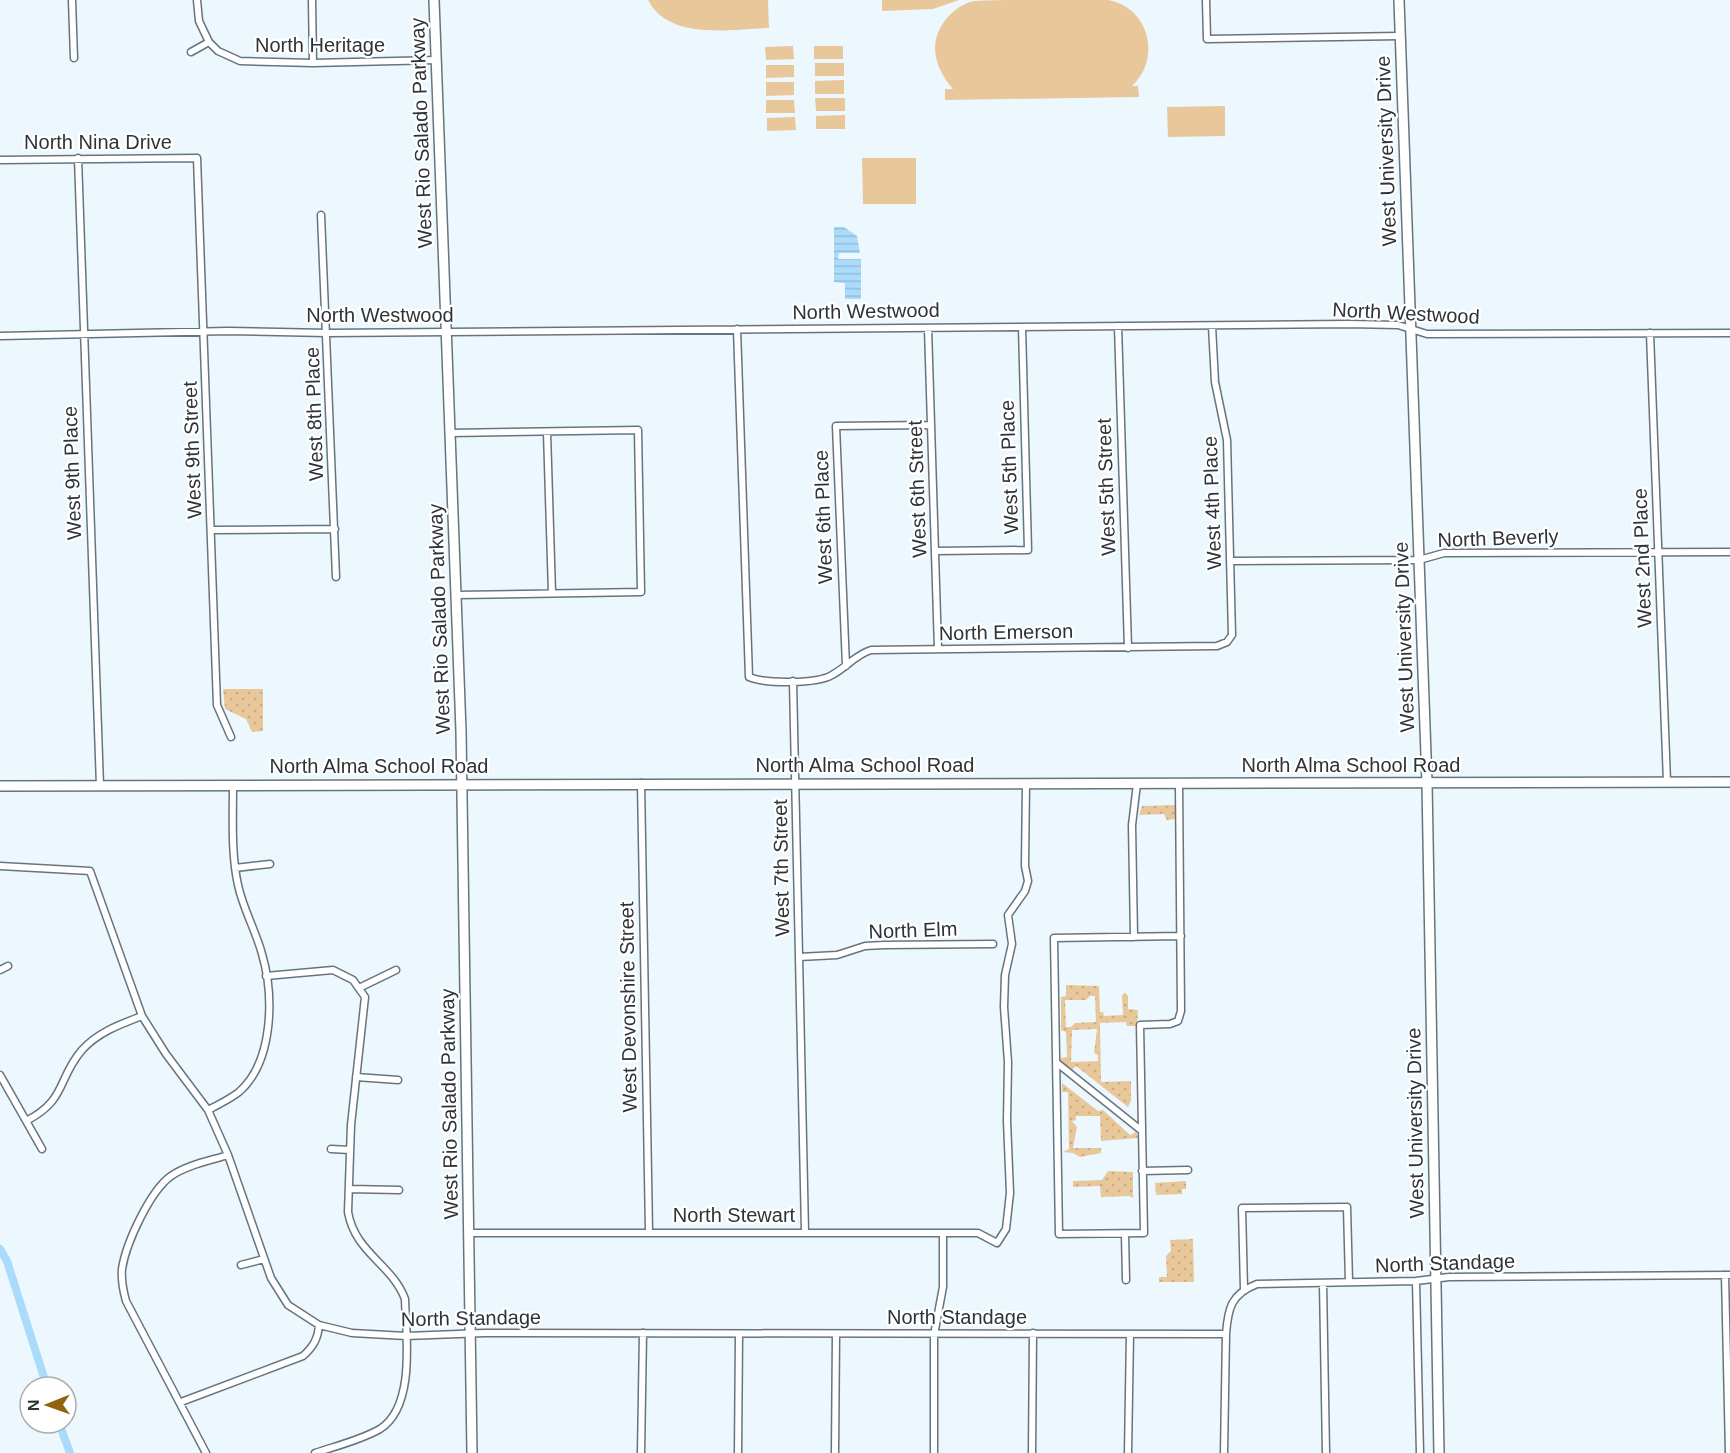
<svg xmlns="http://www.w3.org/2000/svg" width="1730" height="1453" viewBox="0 0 1730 1453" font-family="Helvetica,sans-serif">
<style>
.park{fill:url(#park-dots);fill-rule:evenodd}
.pitch{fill:#e8c89a}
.water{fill:url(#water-rules)}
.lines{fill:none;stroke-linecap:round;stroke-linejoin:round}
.canal{stroke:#aadbfa;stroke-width:8}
.minor-casing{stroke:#65757f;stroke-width:9}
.secondary-casing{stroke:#65757f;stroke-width:12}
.minor{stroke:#fff;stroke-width:6}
.secondary{stroke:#fff;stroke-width:9}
.labels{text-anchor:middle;stroke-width:4.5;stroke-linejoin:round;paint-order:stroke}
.street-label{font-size:20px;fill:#2d3338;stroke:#fff}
</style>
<defs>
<pattern id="park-dots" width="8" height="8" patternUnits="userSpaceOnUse" patternTransform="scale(1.5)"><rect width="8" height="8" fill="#e8c89a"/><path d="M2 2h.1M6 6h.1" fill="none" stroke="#c7ac85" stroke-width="1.8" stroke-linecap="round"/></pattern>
<pattern id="water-rules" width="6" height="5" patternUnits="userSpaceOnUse" patternTransform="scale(1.5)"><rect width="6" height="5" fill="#aadbfa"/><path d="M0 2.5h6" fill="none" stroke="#93bcd7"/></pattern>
</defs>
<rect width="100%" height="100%" fill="#ecf7fe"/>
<path class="park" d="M223,689H263V731L252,732L246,719L225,709Z
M1175,805V819L1167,820L1164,814L1139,815L1142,806Z
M1066,985L1099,986L1100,1012H1103L1104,1016L1123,1015L1122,995L1125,993L1128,996V1009L1138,1010L1137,1026H1127L1126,1022L1100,1023L1101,1082L1131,1081V1101L1128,1107L1076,1066L1072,1070L1061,1061V1058L1067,1057L1066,1032L1061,1030V997L1066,996ZM1090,996H1095L1096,1022L1075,1023L1071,1027H1066L1065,1000H1086ZM1097,1029L1094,1053L1098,1055V1061L1071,1062L1072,1030Z
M1062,1083L1098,1111L1103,1110L1130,1135L1136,1132L1138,1138L1101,1141L1100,1116H1076V1120L1072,1121L1077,1127L1073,1148H1101V1153L1080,1157L1073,1153L1063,1152L1069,1149L1068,1092H1062Z
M1108,1171L1133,1172V1198L1129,1196L1101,1197L1100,1186L1073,1187V1181L1102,1180Z
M1186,1181V1189H1182V1194L1156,1195L1155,1183Z
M1193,1239L1194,1282H1159V1277H1167L1166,1256L1171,1251L1170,1240Z"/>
<path class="pitch" d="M648,0H768L769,28C731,29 669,41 648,0Z
M882,0H959L933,9L882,11Z
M1108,0C1149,7 1162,58 1132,86H1138L1139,97L945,100V89H953C941,75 932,58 936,39C941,21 956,5 974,1C987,0 1002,0 1015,0C1046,0 1077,0 1108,0Z
M793,46L794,59L766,60L765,47Z
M814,46H843V59H814Z
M844,63V76H815V63Z
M766,65H794V77L766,78Z
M844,80V94H815V81Z
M766,82H794V95L766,96Z
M815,98H845V111H816Z
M766,100H794L795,113H766Z
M1225,106V136L1168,137L1167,107Z
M845,115V129H816V116Z
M795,117L796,130L767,131V118Z
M862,158H916V204H863Z"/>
<path class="water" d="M834,227H844L857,236L860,253H839L838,259H861V299H845V283L834,282Z"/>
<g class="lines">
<path class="canal" d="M0,1249L7,1261L47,1387
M59,1423L70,1453"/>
<defs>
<path id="minor" d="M72,0L74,58
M197,0L199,21L209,42L218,51L240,61L313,63L437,60
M312,0L313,63
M1206,0L1207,39L1400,36
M191,52L209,42
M78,158L100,786
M0,160L197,158L217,705L231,737
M321,215L336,577
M1118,326L1128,648
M928,328L938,649
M737,329L749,677C766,684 817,684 832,675C847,667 855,655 871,650L1217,646L1227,642L1232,635L1227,440L1215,382L1212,326
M1650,333L1667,782
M0,336L228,331L327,333L1349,324L1398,325L1427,334L1730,333
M547,432L552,593
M450,433L638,430L641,592L457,595
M212,530L335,529
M935,551L1028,550L1022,327
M1232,561L1419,560L1444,553L1730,552
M846,666L836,426L931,425
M793,681L805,1232
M641,783L649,1231
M1179,785L1181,1011L1178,1021L1170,1024L1140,1025L1144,1233L1059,1234L1054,938L1181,936
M0,866L90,871L142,1016L166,1054L208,1110L228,1155L271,1278L288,1305L319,1325L352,1333L406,1336L484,1333L1226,1334C1228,1308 1231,1294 1257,1284L1416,1281L1449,1277L1730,1275
M235,868L270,864
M1134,937L1132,825L1137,784
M799,957L837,955L865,946L884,945L993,944
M0,970L8,966
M266,976L333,970L353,980L365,997L351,1125L348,1212C355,1253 392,1264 405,1299C406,1335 416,1406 380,1429C361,1440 336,1446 315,1453
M359,988L396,970
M1057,1063L1142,1131
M0,1075L42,1149
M356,1077L398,1080
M208,1110C218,1105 230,1099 239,1092C274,1061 274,995 262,954C256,931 243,909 238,885C231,853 233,818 233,785
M26,1121C67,1100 57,1079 82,1050C98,1032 121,1024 142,1016
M331,1149L350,1150
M1142,1171L1188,1170
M349,1189L399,1190
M469,1233H978L997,1243L1006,1229L1010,1193L1007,1121L1008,1062L1004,1007L1005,975L1012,944L1008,915L1025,891L1028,881L1025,866L1026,784
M1125,1234L1126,1280
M241,1265L264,1259
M1725,1275L1729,1453
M1416,1281L1420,1453
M1323,1283L1326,1453
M1244,1289L1242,1208L1347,1207L1349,1282
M181,1402L303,1356C313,1347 318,1339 319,1325
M206,1453L126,1301C123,1290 121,1280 122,1269C126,1243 150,1191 171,1176C187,1165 209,1161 228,1155
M641,1453L643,1333
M738,1453L739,1334
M835,1453L836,1334
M934,1453V1335L943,1287V1234
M1032,1453L1033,1333
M1128,1453L1130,1334
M1224,1453L1226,1334"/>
<path id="secondary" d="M434,0L461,731L472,1453
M1399,0L1427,783L1439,1453
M0,786L1730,782"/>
</defs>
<use href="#minor" class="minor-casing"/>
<use href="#secondary" class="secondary-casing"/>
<use href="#minor" class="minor"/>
<use href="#secondary" class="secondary"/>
</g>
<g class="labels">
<g class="street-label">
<text x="320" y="52">North Heritage</text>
<text transform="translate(421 133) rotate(-92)" y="7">West Rio Salado Parkway</text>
<text x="98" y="149">North Nina Drive</text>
<text transform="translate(1386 151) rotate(-92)" y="7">West University Drive</text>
<text transform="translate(866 311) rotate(-1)" y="7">North Westwood</text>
<text transform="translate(1406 313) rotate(3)" y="7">North Westwood</text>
<text x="380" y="322">North Westwood</text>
<text transform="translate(314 414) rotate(-92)" y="7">West 8th Place</text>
<text transform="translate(192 450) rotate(-92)" y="7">West 9th Street</text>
<text transform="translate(1009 467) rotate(-92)" y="7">West 5th Place</text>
<text transform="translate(72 473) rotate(-92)" y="7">West 9th Place</text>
<text transform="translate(1106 487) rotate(-92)" y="7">West 5th Street</text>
<text transform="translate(917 489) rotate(-92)" y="7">West 6th Street</text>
<text transform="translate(1212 503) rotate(-92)" y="7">West 4th Place</text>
<text transform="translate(823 517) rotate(-92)" y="7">West 6th Place</text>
<text transform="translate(1498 538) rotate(-2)" y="7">North Beverly</text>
<text transform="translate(1642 558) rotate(-92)" y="7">West 2nd Place</text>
<text transform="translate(439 619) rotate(-92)" y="7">West Rio Salado Parkway</text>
<text transform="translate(1006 632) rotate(-1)" y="7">North Emerson</text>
<text transform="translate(1404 637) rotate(-92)" y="7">West University Drive</text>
<text x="865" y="772">North Alma School Road</text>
<text x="1351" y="772">North Alma School Road</text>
<text x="379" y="773">North Alma School Road</text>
<text transform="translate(781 868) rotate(-91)" y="7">West 7th Street</text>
<text transform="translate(913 930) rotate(-2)" y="7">North Elm</text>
<text transform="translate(628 1007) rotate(-91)" y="7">West Devonshire Street</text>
<text transform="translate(449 1104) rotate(-91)" y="7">West Rio Salado Parkway</text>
<text transform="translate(1415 1123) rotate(-91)" y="7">West University Drive</text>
<text x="734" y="1222">North Stewart</text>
<text transform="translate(1445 1263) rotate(-2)" y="7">North Standage</text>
<text x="957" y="1324">North Standage</text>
<text transform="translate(471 1318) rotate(-1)" y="7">North Standage</text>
</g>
</g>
<g transform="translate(48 1405) rotate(269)"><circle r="28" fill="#ffffff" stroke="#abadaf" stroke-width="1.5"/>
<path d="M0-4.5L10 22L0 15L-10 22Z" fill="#90630c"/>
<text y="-9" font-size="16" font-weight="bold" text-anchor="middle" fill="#2d3338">N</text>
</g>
</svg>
